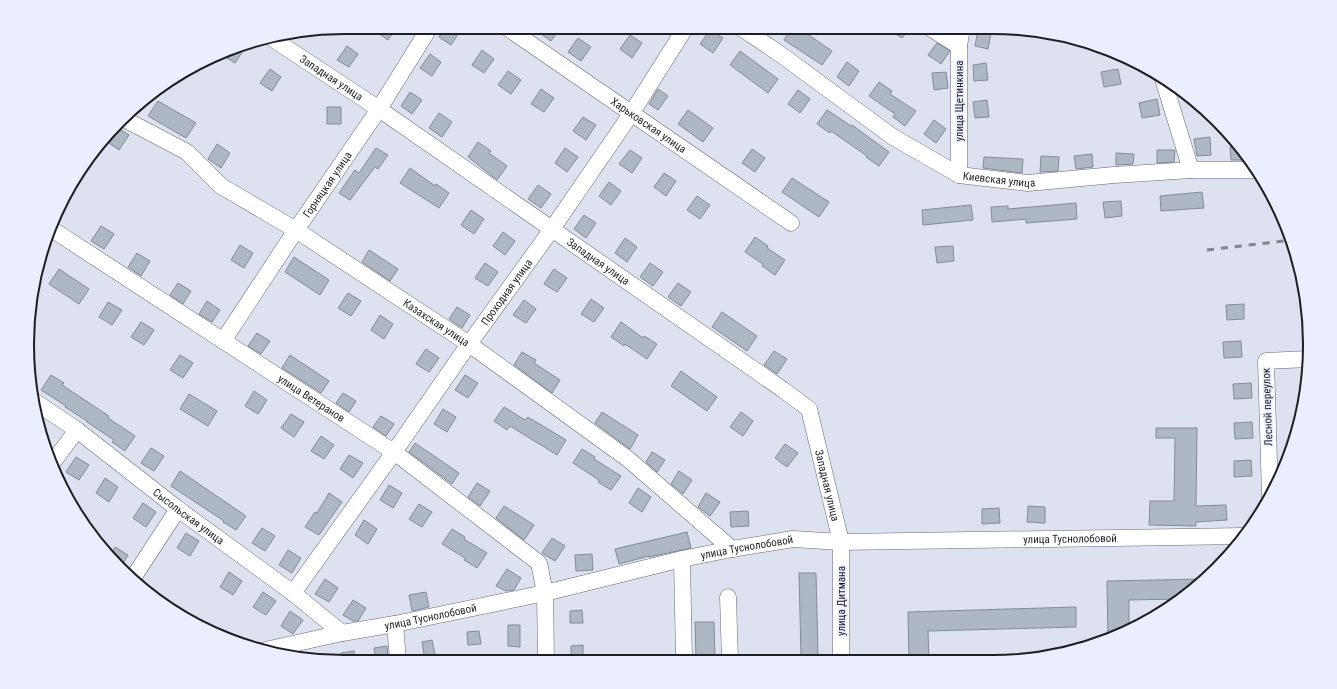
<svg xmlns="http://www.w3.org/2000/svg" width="1337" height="689" viewBox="0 0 1337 689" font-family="'Roboto Condensed',sans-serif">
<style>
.building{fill:#aeb7c4;stroke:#828b97}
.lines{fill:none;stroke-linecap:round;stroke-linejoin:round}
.minor-casing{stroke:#666975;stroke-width:17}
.minor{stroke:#fff;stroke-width:16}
.rail{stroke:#81838d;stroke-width:3;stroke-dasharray:7 7;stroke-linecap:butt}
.labels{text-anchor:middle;stroke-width:3.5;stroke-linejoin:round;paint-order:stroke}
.street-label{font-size:11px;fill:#1e1f24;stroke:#ebeefd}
.rim{fill:none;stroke:#1e1f24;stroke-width:2}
</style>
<rect width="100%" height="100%" fill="#dee1ef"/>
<path class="building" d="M369,27H397L388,40Z
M446,27H454L460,31L451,45L439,37Z
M531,27H561L551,41Z
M792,27H797L832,51L822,65L784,40Z
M886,28H910L902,38Z
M710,30L723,38L713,53L700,44Z
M978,30L991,33L988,49L975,46Z
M630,35L642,43L632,58L620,49Z
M578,38L591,47L581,61L568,52Z
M248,43L235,63L222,55L242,44Z
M937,43L950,51L941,64L928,55Z
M347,46L358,54L349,67L337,60Z
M482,50L494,59L484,73L472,65Z
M740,51L778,79L768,93L730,65Z
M430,54L441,62L432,76L420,68Z
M847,62L859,71L849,86L837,77Z
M986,63L988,80L974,81L973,65Z
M270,69L281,77L272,91L260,83Z
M1118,69L1121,84L1104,87L1101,72Z
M508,71L521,80L511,94L498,85Z
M946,72L948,88L934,90L932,73Z
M879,82L892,91L890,94L916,111L905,126L893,117L895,114L869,96Z
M541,89L554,98L544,112L531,104Z
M658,89L668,96L658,110L649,104Z
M798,90L810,99L800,113L788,104Z
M410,92L422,100L412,114L401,106Z
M1157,99L1160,115L1142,118L1139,103Z
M987,100L989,117L975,118L973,102Z
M158,101L196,123L186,138L148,116Z
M327,107H341V124H327Z
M688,110L713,128L703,142L678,124Z
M827,110L851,126L852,125L889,152L879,166L866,157L867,156L831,131L830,133L817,124Z
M439,113L452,122L442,137L429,128Z
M583,117L596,125L586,140L573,131Z
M934,120L946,129L936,143L924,134Z
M118,128L129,135L119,150L106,141Z
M1210,137L1211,155L1197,156L1194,139Z
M478,142L491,151L489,153L507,166L497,180L468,157Z
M217,144L230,153L221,168L208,159Z
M1239,146L1241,150L1249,160H1231L1230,147Z
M376,148L388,155L378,169L375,167L350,200L339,193L355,170L359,173Z
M565,148L578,157L567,172L555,163Z
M752,149L765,158L755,172L742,163Z
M630,150L642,158L632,173L619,164Z
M1157,150H1175L1174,162L1157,163Z
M1116,153L1134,154L1133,164L1116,165Z
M1092,154L1093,167L1076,169L1074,156Z
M1041,156L1059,157L1058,171L1040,172Z
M984,157L1023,159L1022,173L983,168Z
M410,168L435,186L436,184L449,193L439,208L400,183Z
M664,173L676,181L666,196L654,187Z
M792,178L829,202L819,217L782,192Z
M609,182L621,191L611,205L599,196Z
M538,185L551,194L541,208L528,199Z
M1202,192L1204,208L1161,211L1160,196Z
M697,196L710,205L700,219L687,210Z
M1121,201L1122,216L1105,218L1103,202Z
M1076,203L1077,219L1026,223V219L992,222L991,207L1008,206V209Z
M971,205L973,220L923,225L922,210Z
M471,210L484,219L474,234L461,225Z
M584,215L596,223L586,238L574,229Z
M101,226L114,234L104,249L91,241Z
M503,232L515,241L505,255L493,246Z
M755,237L768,246L767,248L785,260L775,275L762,266L763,264L745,252Z
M625,238L637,247L627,262L615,253Z
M240,245L253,253L244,268L231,260Z
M953,246L954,261L937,263L935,247Z
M369,250L398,269L390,281L362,262Z
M137,253L150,261L141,276L128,267Z
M294,257L329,280L320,295L285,272Z
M485,263L498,272L488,286L475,278Z
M650,263L663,272L653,286L640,277Z
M59,269L89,289L79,304L49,284Z
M554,269L567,278L557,292L544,284Z
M178,283L191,291L183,304L170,295Z
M678,283L691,292L681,306L668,297Z
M348,293L361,301L351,316L338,308Z
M591,299L604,308L594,322L581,314Z
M524,300L536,309L526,323L513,315Z
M207,301L220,310L212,322L199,314Z
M108,302L122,310L112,325L99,317Z
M1244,304V319L1227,320L1226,305Z
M457,307L470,315L462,328L449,319Z
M722,312L757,336L747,351L712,327Z
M380,315L393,324L384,339L371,330Z
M141,322L154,330L144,345L131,337Z
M621,322L643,338L644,336L657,344L647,359L625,344L624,346L611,337Z
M257,333L270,341L261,354L248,346Z
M1241,341L1242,357L1224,358L1223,342Z
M426,349L439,358L429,372L416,364Z
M774,351L787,359L777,374L764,365Z
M522,352L536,360L534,363L560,380L552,393L514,365Z
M180,355L193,363L183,378L170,370Z
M290,355L329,381L321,393L282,368Z
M681,371L717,397L707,411L671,386Z
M51,375L64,383L62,385L109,416L108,418L135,436L125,451L112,442L114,440L87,422V421L65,407L66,406L41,390Z
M465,375L478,383L468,398L455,390Z
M1251,383L1252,398L1234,399L1233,384Z
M254,391L267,400L258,414L245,406Z
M343,393L356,401L349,412L336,403Z
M189,394L217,411L208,426L180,409Z
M504,407L525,420L528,417L566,440L557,455L510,426L507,430L494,421Z
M443,409L456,417L447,432L434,424Z
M602,412L638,435L630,449L595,423Z
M741,412L753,421L743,436L730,427Z
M291,414L304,422L294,437L281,428Z
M381,416L394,424L386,436L373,427Z
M1252,422L1253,438L1235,439L1234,423Z
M1156,428H1197L1196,506L1226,505L1227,520L1196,522V526L1149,525L1150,501H1174L1175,438H1156Z
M321,436L334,445L324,459L311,451Z
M415,443L459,473L452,484L409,452Z
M785,444L798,453L787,467L775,458Z
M151,448L164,456L154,471L141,463Z
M582,449L595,457L594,459L621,476L611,490L598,482L599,480L573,463Z
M652,452L665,460L657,472L646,462Z
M349,455L363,463L353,478L340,469Z
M76,457L89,465L79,480L66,472Z
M1251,460L1252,476L1234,477V461Z
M180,471L246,516L236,530L223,522L224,521L171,486Z
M679,471L692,480L683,494L671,484Z
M105,478L118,487L109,502L96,493Z
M477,483L490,491L480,506L468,497Z
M389,485L402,493L393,508L380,500Z
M638,488L651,497L642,512L629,503Z
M329,493L342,502L319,535L305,527L315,512L317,513Z
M706,493L720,502L710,516L698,507Z
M143,503L156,512L146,527L133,518Z
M419,504L432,512L422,527L409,519Z
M504,506L534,525L524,540L496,518Z
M1028,506L1045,507V523L1027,522Z
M999,508L1000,523L982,524V509Z
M748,511L749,526L731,527L730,512Z
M364,520L377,529L368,544L355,535Z
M262,528L275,536L265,551L252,543Z
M452,529L465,537L464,539L487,553L477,568L464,560L465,558L442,544Z
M687,532L691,548L649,557V556L619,564L615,549Z
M186,533L199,541L190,556L177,548Z
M552,538L565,546L555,561L542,553Z
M115,547L128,555L120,569L110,555Z
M288,550L301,558L292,573L279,565Z
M592,554L593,570L576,571L575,555Z
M507,569L521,578L514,590L506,591L496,586Z
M229,572L242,581L233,595L220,587Z
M799,573H816L818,655L801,656Z
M325,579L338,588L329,602L315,594Z
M1204,579L1181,599L1129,600V629L1114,638L1108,639L1107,581Z
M263,592L276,601L266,615L253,607Z
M426,592L429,607L412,611L409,595Z
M353,600L366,608L358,621H353L343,615Z
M1076,607V627L928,631L929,660H909L908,612Z
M582,610L583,623H570V611Z
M290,611L303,620L293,634L281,626Z
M695,622H714L715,660H696Z
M508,625H520V647L508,646Z
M479,631L481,644L468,645L467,632Z
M432,640L436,659L425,660L422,642Z
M583,645V658L571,659V646Z
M387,646L388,661H376L374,648Z
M354,651L356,661H342L341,653Z"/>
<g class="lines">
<defs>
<g id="minor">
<path id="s1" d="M506,27L791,223"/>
<path id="s2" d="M740,27L780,54L893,137L959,175L1028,183L1114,175L1191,170H1256"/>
<path d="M930,28L959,46"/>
<path id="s3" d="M273,39L379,109L782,389L809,409L841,542V660"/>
<path d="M1163,79L1191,170"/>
<path id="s4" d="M126,120L187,152L221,186L296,230L469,344L628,459L732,549"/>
<path d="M959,175V46L962,28"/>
<path id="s5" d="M50,228L394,452L539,563L545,593L546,661"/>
<path id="s6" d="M223,341L296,230L379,109L430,27"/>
<path id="s7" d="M34,401L77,430L178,509L293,593L342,633"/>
<path d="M53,462L77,430"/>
<path d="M1270,496L1266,361L1309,359"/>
<path d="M682,559L684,660"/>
<path d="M133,578L178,509"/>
<path id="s8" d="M293,593L394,452L469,344L552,229L631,114L686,27"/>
<path d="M728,597L730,660"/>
<path d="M395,624L398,661"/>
<path id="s9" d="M261,651L342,633L395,624L545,593L682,559L732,549L793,539L841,542L1243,536"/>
</g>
</defs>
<use href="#minor" class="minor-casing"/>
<use href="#minor" class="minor"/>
<path class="rail" d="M1207,250L1292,240"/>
</g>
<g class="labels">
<g class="street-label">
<text dy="4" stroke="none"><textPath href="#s3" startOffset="70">Западная улица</textPath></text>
<text transform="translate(959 101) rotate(-90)" y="4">улица Щетинкина</text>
<text dy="4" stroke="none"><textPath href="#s1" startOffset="173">Харьковская улица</textPath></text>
<text dy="4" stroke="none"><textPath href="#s2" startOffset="305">Киевская улица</textPath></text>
<text dy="4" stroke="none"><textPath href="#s6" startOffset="188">Горняцкая улица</textPath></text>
<text dy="4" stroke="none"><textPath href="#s3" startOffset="394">Западная улица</textPath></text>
<text dy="4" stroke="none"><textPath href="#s8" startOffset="369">Проходная улица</textPath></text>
<text dy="4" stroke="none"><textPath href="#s4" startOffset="372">Казахская улица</textPath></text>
<text dy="4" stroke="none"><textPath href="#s5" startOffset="312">улица Ветеранов</textPath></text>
<text transform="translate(1267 407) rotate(-92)" y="4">Лесной переулок</text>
<text dy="4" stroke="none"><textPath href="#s3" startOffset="730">Западная улица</textPath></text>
<text dy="4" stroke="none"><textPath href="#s7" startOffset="193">Сысольская улица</textPath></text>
<text dy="4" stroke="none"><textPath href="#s9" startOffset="821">улица Туснолобовой</textPath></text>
<text dy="4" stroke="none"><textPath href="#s9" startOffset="497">улица Туснолобовой</textPath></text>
<text transform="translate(841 601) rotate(-90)" y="4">улица Дитмана</text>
<text dy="4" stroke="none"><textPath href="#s9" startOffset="173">улица Туснолобовой</textPath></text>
</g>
</g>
<path d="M0 0H1337V689H0ZM344 34H993A310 310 0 0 1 1303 344V345A310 310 0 0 1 993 655H344A310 310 0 0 1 34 345V344A310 310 0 0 1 344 34Z" fill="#ebeefd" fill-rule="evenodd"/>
<path class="rim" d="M344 34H993A310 310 0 0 1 1303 344V345A310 310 0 0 1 993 655H344A310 310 0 0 1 34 345V344A310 310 0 0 1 344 34Z"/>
</svg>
